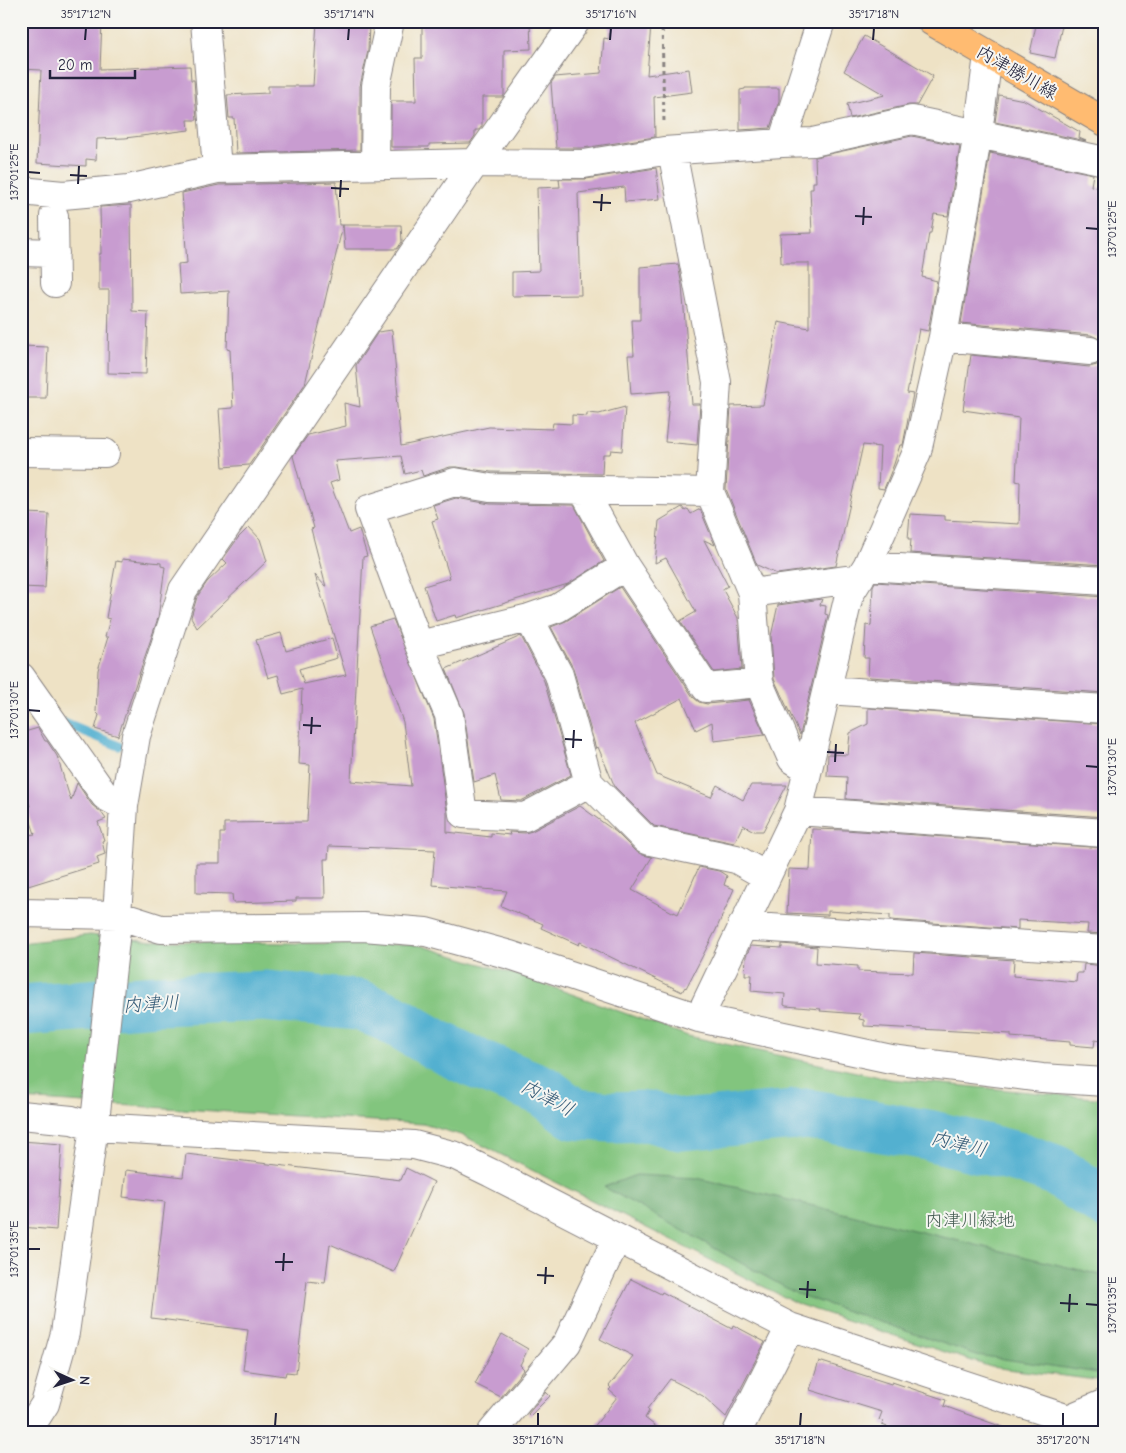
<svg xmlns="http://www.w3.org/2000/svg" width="1126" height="1453" viewBox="0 0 1126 1453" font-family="'Comic Neue','Klee One',sans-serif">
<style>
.green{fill:#82c57e;stroke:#52745c}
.forest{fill:#69aa6d;stroke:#466654}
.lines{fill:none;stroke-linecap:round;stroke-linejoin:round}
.stream{stroke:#52b0d0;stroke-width:9}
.river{stroke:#52b0d0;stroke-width:51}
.building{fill:#c89cd0}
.minor-casing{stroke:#888280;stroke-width:30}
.major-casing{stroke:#888280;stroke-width:30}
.path{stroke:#888280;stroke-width:3;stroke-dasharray:4 4;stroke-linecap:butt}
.minor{stroke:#fff;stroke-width:28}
.major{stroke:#ffbb71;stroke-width:28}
.ticks{fill:none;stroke:#22223b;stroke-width:2}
.labels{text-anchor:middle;stroke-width:4;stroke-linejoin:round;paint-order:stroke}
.street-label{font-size:18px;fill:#22223b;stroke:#f6f6f2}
.park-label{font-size:18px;fill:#445b52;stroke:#f6f6f2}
.water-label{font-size:19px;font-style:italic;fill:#355b77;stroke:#f6f6f2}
.neatline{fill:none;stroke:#22223b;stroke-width:2}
.ticks-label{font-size:12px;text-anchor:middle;fill:#22223b}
</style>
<rect width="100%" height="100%" fill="#f6f6f2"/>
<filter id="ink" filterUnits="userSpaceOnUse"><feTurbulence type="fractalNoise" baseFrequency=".02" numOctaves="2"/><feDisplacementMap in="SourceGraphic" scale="10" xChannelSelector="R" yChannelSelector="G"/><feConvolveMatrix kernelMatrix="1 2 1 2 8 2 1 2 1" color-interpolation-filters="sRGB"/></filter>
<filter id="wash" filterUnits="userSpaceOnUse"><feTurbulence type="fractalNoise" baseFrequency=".0096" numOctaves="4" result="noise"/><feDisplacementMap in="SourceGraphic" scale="20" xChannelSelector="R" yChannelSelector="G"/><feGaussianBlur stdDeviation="1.12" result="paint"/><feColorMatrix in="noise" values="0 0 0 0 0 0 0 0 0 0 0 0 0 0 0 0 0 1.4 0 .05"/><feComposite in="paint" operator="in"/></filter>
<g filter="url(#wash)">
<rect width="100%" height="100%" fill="#eee2c5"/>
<path class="green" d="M90,935L153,941L419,945L530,979L688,1036L889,1079L1105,1099V1381L991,1367L800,1305L464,1136L423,1124L21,1099V943Z"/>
<path class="forest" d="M636,1175L697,1178L1105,1276V1374L977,1355L797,1294L604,1187Z"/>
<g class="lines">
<path class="stream" d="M21,707H26L36,711
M64,723L119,746"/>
<path class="river" d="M21,1010L158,1000L265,996L359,1005L391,1018L437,1045L470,1061L544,1091L574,1114L611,1117L648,1116L680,1125L807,1114L928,1135L1021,1158L1055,1170L1105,1203"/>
</g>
<g id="blocks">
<path class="building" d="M25,21H102L100,69L190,66L191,80H194L197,120H188L189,130L125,138L97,139L96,160L86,159V166L37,163L41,70L21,69V34L24,35Z
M317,21H369L368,51L360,86V150L236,153L234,118H229L227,95L268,93V86H313Z
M422,21H530L531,49L504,50V95L503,97H482V126L479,130H475V136L470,143L429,144V147H391V101H416L415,58H422Z
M610,21L651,24L647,75L689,69L692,92L654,97L655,137L583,148H556L551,83L555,77L601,73L604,38L609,39Z
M1037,21H1063L1055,58L1030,53Z
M864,36L933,76L917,105H909L850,118L847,104L885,95L844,71Z
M745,88H779V101L770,128L740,130V90L745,89Z
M999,95L1024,100L1080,132L1079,138L1086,141L995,122Z
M912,136L960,146L948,216L934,214L931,233H929L922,277L937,281L928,331L919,329L907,393L913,394L903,445H900L894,464L884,489L878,488L880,447L863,445L836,566L777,574L757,565L726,489L731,406L763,405L778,322L809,328V263H781L780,234L812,233L810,189H813V182H816L815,157Z
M990,153L1093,174L1091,186L1105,189V347L1099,339L1091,335L961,323Z
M656,168L660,199L625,202L624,187L578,193L581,295L512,296V272L539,271L537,188L560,187L559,179H586Z
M336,182L339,225H343L305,384L249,465L223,467L219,409L233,408L230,350L227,349L229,291L180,294L178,264L187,263L182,193L219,185Z
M131,205L132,311L148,312L146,374L108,373L109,290H99V254H101L100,207Z
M343,225H401L402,242L397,249H345Z
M678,264L682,286L692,404H700L697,445L665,442L670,391L631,394L628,355H634L632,320H640V267Z
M392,330L398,396H396L401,446L489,427L552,429L553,423L572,424V415L587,416V413L599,414L625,407L622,451L611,450L610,454H603L602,474L491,472L457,467H450L423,476L421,470L405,474L401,456L335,461L339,480L330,483L349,533L359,529L367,556L363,557L351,781L411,786L403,722L370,626L393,619L434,719L447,812V832L491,837V833L510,835L509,832L525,833L532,831L580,806L616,832L635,851L643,855L652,857L632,890L674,913V912L678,914L699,867L719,871L727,876L724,885L734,889L716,930L686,988L685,987L682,992L580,942L579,945L541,928L543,924L501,906L507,891L432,885L435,850L329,846L328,859H324L325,898H296V901L233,903L232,894L196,893V863H220V833H224V823L307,822L310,765L299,764L302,689L283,694L278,675L268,678L256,640L281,633L286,651L332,638L337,658L299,669L304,684L346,675L315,575L326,587L311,529L314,528L303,489H302L293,456L308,435L346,426L344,403L360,407L356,365L378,332Z
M21,346L48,347L46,398H21Z
M971,355L1089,367L1097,365L1102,360L1105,355V565L910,553L911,539H908L910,514L945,516V520L1019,524L1020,482L1016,481L1019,418L963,410Z
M456,498L490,504L574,505L604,561L568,584L456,618L455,615L436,621L424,586L450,578L432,521L438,519L433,505Z
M682,507L685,511L688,509L691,514L700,509L715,545L704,540L728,586L724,588L723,590L738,618L742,669L714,672L680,621L696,612L666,558L655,563L659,521Z
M27,513L49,514L45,588L21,587V515H27Z
M249,527L260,539L267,561L197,628L191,617L197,597L207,582L227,563L223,559L238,538Z
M122,559L161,563V566L165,567L158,618L118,736L95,729L99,715L96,712L98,670L108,637H105L110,619L106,618L116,561L122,562Z
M875,582L1105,597V693L870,677L868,676L869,658H864L866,625L871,626L873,586Z
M620,587L693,697L699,702L707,704L749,700L765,735L714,741L712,722L696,730L682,698L635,723L657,775L711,797L717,785L743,800L751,785H787L763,831H754L743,825L734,843L654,826L615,787L598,747L596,749L573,668L551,627L566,621Z
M822,599L820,605L826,606L825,614L828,615L800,735L774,679L771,636L778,605Z
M521,636L544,681L571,775L521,801L501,800L495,775L474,782L464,713L446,669Z
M868,708L1105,724V817L846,799L847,777L827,776L828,754L848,755L850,733L868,724Z
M38,728L45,741H47L57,756L71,801L77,783L92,805L101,812L106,819L98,822L104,840L102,841L105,854L97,857L99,864L25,887L21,863V836L35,834L26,807L30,806L21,777V772L27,770L21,750V733Z
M812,829L845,830L1105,848V934L1087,933L1088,924L1018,920V929L890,920V915L828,911V915L787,913L789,869L810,870Z
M782,944L817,947L816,963L858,966V971L913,973L914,953L1014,960L1013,976L1076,982L1077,973H1083L1084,964L1105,966V1039L1102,1038L1101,1041L1095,1040L1094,1047L1070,1045V1042L1011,1037V1034L864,1026V1020L859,1019L860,1014L820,1011L821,1009L786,1006L784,1005L785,994L751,991L752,975H745L746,956L751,946L782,948Z
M21,1141L62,1144L56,1230L21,1227Z
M186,1154L401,1180L406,1168L434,1182L394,1272L330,1244L325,1283L307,1281L296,1373L286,1372L285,1376L243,1370L248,1330L151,1318L165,1202L123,1197L126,1170L183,1177Z
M631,1279L661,1294L662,1292L732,1329L733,1325L765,1342L726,1417L703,1396L670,1379L647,1409L649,1411L645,1418L663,1432H590L617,1397L609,1390L611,1388L609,1386L633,1356L600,1339Z
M502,1334L528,1349L520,1365L524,1369L501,1397L475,1384Z
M819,1361L891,1384L892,1382L946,1400L944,1406L1008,1429L1007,1432H901L882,1425L883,1421L879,1420L882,1412L810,1390Z
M546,1392L550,1396L530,1416L528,1414Z"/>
</g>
</g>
<g filter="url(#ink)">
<use href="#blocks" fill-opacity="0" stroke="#888280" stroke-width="1"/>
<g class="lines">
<defs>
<path id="minor" d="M205,21L217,169
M782,143L821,21
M672,151L717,382L710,492L752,593L759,683L792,759L808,769
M375,165L376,86L390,21
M21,191L63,195L129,189L217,169L475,163L584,164L664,151L782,143L813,142L912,120L1105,161
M54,216L55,283
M21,252L55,253
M943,337L1090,351
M21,452L105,453
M583,490L625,566L706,688L759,683
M867,566L1105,581
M752,593L860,578
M529,618L559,675L589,783L646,840L736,859L766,876
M419,645L529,618L558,608L625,566
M21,677L105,796L124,806
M827,690L1105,709
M589,783L525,817L463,814L449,715L419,645L369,509L455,482L490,488L710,492
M798,811L1105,833
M21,913L117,915L161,929L363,927L426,932L510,955L699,1018L891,1059L1042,1078L1105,1082
M742,926L1105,950
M699,1018L798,811L849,595L867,566L917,452L943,337L978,133L988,55
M21,1115L72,1120L94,1127L414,1145L456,1156L491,1173L790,1327L1105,1431
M1068,1419L1105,1403
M27,1432L45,1404L65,1333L96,1112L116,931L124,806L136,736L183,590L475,163L576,21
M492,1432L567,1343L617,1238
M737,1432L790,1327"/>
<path id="major" d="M931,21L1105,122"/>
</defs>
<use href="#minor" class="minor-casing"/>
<use href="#major" class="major-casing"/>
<path class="path" d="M662,21L664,123"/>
<use href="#minor" class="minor"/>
<use href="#major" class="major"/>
</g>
</g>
<path class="ticks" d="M85,40L86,28M348,40L349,28M610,40L611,28M873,40L874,28M28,172L40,173M70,175L87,176M78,184L79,166M331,188L349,189M340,197L341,180M593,202L611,203M601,211L602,194M855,216L872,217M863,225L864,207M1086,228L1098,229M28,710L40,711M303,725L321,726M311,734L312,717M565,739L582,740M573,748L574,730M827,752L844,753M835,762L836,744M1086,766L1098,767M28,1249H40M275,1262H293M283,1271L284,1253M537,1275L554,1276M545,1284L546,1267M799,1289L816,1290M807,1298L808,1281M1060,1303L1078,1304M1086,1304L1098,1305M1069,1312L1070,1294M275,1426L276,1413M538,1426V1413M800,1426L801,1413M1063,1426V1413"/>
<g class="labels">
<g class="street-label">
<text transform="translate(1017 72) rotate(30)" y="6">内津勝川線</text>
</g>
<g class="park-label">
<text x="970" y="1226">内津川緑地</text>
</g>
<g class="water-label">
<text transform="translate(151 1003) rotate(-3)" y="7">内津川</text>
<text transform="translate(548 1097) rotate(28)" y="7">内津川</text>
<text transform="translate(959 1143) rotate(14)" y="7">内津川</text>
</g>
</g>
<rect width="1126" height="1453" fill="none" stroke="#f6f6f2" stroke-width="55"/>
<g transform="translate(72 1380) rotate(93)" stroke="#f6f6f2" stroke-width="4" paint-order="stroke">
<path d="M0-4L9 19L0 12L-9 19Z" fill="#22223b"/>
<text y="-8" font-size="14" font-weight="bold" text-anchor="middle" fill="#22223b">N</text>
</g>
<path d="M50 70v8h85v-8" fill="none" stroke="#22223b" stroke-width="2.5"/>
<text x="58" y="70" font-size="15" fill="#22223b" stroke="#f6f6f2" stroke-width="4" paint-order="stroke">20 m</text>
<rect x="28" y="28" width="1070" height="1398" class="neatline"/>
<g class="ticks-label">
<text x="86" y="18">35°17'12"N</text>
<text x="349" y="18">35°17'14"N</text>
<text x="611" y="18">35°17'16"N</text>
<text x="874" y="18">35°17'18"N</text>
<text transform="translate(14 172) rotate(-90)" y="4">137°01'25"E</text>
<text transform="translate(1112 229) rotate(-90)" y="4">137°01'25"E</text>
<text transform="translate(14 710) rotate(-90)" y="4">137°01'30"E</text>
<text transform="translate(1112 767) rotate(-90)" y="4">137°01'30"E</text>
<text transform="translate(14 1249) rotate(-90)" y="4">137°01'35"E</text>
<text transform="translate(1112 1305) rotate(-90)" y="4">137°01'35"E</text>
<text x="275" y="1444">35°17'14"N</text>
<text x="538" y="1444">35°17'16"N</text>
<text x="800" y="1444">35°17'18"N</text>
<text x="1063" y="1444">35°17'20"N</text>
</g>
</svg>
